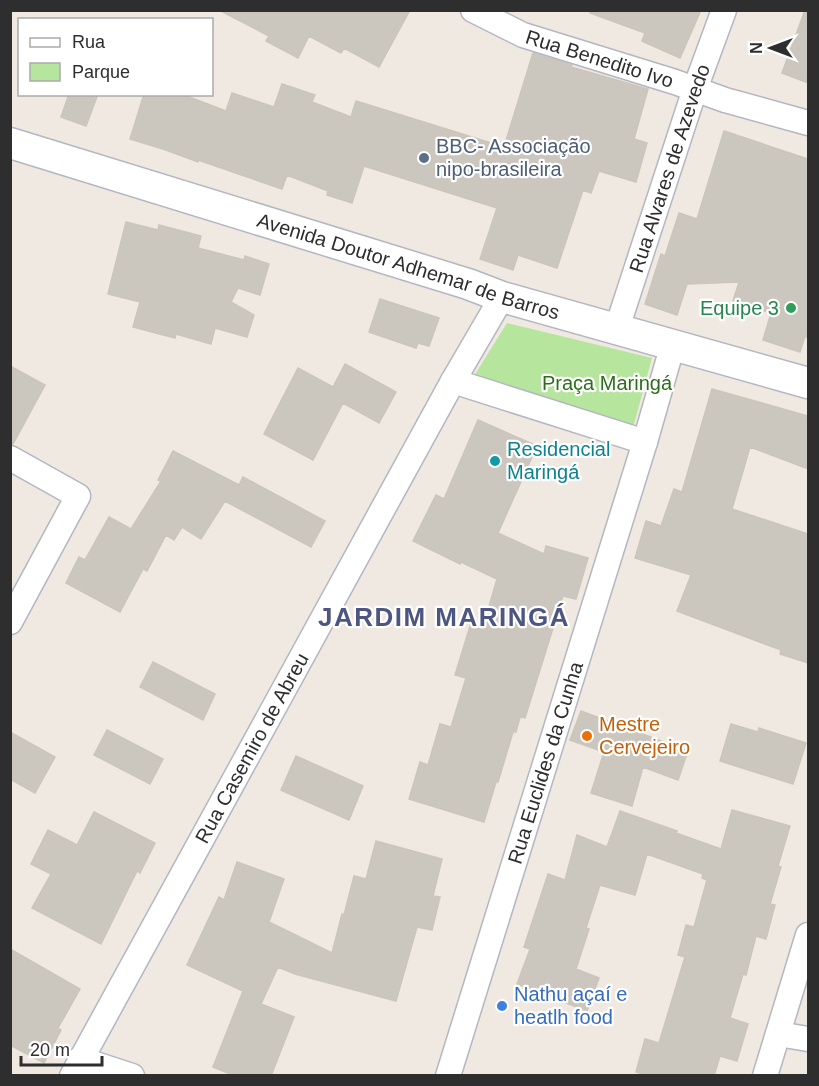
<svg xmlns="http://www.w3.org/2000/svg" width="819" height="1086" viewBox="0 0 819 1086" font-family="Arial,sans-serif">
<style>
.green{fill:#b6e59e}
.building{fill:#cbc7bf;stroke:#cbc5ba;stroke-width:1.5}
.lines{fill:none;stroke-linecap:round;stroke-linejoin:round}
.minor-casing{stroke:#b4b7c1;stroke-width:27}
.tertiary-casing{stroke:#b4b7c1;stroke-width:33}
.minor{stroke:#fff;stroke-width:24}
.tertiary{stroke:#fff;stroke-width:30}
.service-dot{fill:#5c6f8a;stroke:#fff;stroke-width:2}
.leisure-dot{fill:#2e9e5b;stroke:#fff;stroke-width:2}
.culture-dot{fill:#0f9aa8;stroke:#fff;stroke-width:2}
.food-dot{fill:#e8710a;stroke:#fff;stroke-width:2}
.shop-dot{fill:#3f7fe0;stroke:#fff;stroke-width:2}
.labels{text-anchor:middle;stroke-width:4.5;stroke-linejoin:round;paint-order:stroke}
.street-label{font-size:20px;fill:#2e2e2e;stroke:#fff}
.service-label{font-size:20px;fill:#4e5e75;stroke:#fff;text-anchor:start}
.leisure-label{font-size:20px;fill:#27864d;stroke:#fff;text-anchor:end}
.park-label{font-size:20px;fill:#2c6e1b;stroke:#fff}
.culture-label{font-size:20px;fill:#0d838f;stroke:#fff;text-anchor:start}
.food-label{font-size:20px;fill:#c56008;stroke:#fff;text-anchor:start}
.shop-label{font-size:20px;fill:#366cbe;stroke:#fff;text-anchor:start}
.district-label{font-size:26px;font-weight:bold;letter-spacing:1.5px;fill:#4d5680;stroke:#fff}
</style>
<rect width="100%" height="100%" fill="#efe9e1"/>
<path class="green" d="M507,323L652,358L633,428L474,376Z"/>
<path class="building" d="M219,10H410L379,67L344,48L341,53L309,36L298,58L266,41L269,36Z
M590,10H701L680,58L642,41L645,33L590,13Z
M805,10H808V83L782,73Z
M533,53L572,65L571,67L648,89L634,139L647,143L636,182L599,171L591,193L583,190L557,268L518,255L513,270L480,259L497,208L364,166L352,203L327,195L328,191L287,175L282,189L198,160V162L163,149L130,139L144,94L184,95L226,111L232,93L274,107L282,84L315,95L312,102L351,117L356,101L504,147Z
M69,94H98L86,126L61,117Z
M724,131L808,159V338L805,336L800,352L763,340L771,313L733,301L739,282L687,284L677,315L645,304L661,254L665,256L679,213L697,219Z
M126,222L158,230L159,225L201,236L198,248L244,260L245,256L269,264L260,295L238,288L231,302L254,315L247,337L215,328L211,344L176,334L175,338L133,327L140,302L108,294Z
M380,299L439,318L429,346L418,343L416,348L369,332Z
M345,364L396,392L379,423L343,403L313,460L264,434L298,368L333,387Z
M10,366L45,385L13,444H10Z
M712,389L808,416V469L750,447L732,509L808,534V663L780,654L781,650L677,611L691,575L635,558L646,521L661,526L674,489L682,492Z
M478,420L537,446L498,533L544,554L546,546L588,558L576,599L563,596L525,718L520,717L516,732H513L498,782H496L484,822L409,799L420,762L428,765L440,724L451,727L466,678L455,675L471,623L483,627L497,579L461,562L460,564L413,541L436,495L444,499Z
M173,451L239,485L243,477L325,521L311,547L225,501L201,539L182,527L174,540L166,535L147,571L143,569L120,612L66,583L79,557L85,560L109,517L131,529L161,481L158,480Z
M153,662L215,694L203,720L140,687Z
M581,711L688,751L678,780L643,767L632,806L591,793L604,752L570,740Z
M731,724L758,732L759,728L806,743L793,784L720,761Z
M107,730L163,759L150,784L94,755Z
M10,732L55,757L35,793L10,779Z
M296,756L363,786L349,820L281,790Z
M732,810L790,826L778,866L781,867L770,904L775,905L766,939L756,936L746,975L743,974L730,1018L748,1024L737,1061L720,1056L714,1076H649L636,1072L645,1039L659,1043L685,957L678,955L686,925L694,927L707,880L702,878L703,874L647,854L635,895L600,885L586,928L589,929L576,969L599,978L587,1011L517,984L530,949L524,947L548,874L565,880L577,835L607,847L620,811L677,831L676,833L721,849Z
M94,812L155,843L140,873L137,871L101,944L32,908L51,874L31,864L48,830L77,845Z
M376,841L442,859L433,896L440,897L432,930L417,927L396,1001L295,974L278,967L261,1004L294,1017L271,1076H235L213,1067L243,991L187,965L219,897L224,900L237,862L284,879L269,922L332,953L342,914L344,915L354,876L366,879Z
M10,949L80,989L58,1028L61,1030L44,1063L10,1045Z"/>
<g class="lines">
<defs>
<g id="minor">
<path id="s1" d="M473,10L523,35L675,82L725,100L808,123"/>
<path id="s2" d="M617,328L695,89L724,10"/>
<path d="M453,381L645,442"/>
<path d="M10,458L78,496L10,622"/>
<path d="M778,1034L808,1039"/>
<path d="M80,1059L132,1076"/>
<path id="s3" d="M72,1076L453,381L502,297"/>
<path id="s4" d="M448,1076L645,442L673,344"/>
<path d="M765,1076L808,935"/>
</g>
<g id="tertiary">
<path id="s5" d="M10,143L468,284L502,297L808,383"/>
</g>
</defs>
<use href="#minor" class="minor-casing"/>
<use href="#tertiary" class="tertiary-casing"/>
<use href="#minor" class="minor"/>
<use href="#tertiary" class="tertiary"/>
</g>
<circle class="service-dot" cx="424" cy="158" r="6"/>
<circle class="leisure-dot" cx="791" cy="308" r="6"/>
<circle class="culture-dot" cx="495" cy="461" r="6"/>
<circle class="food-dot" cx="587" cy="736" r="6"/>
<circle class="shop-dot" cx="502" cy="1006" r="6"/>
<g class="labels">
<g class="street-label">
<text dy="7" stroke="none"><textPath href="#s1" startOffset="136">Rua Benedito Ivo</textPath></text>
<text dy="7" stroke="none"><textPath href="#s2" startOffset="168">Rua Alvares de Azevedo</textPath></text>
<text dy="7" stroke="none"><textPath href="#s5" startOffset="417">Avenida Doutor Adhemar de Barros</textPath></text>
<text dy="7" stroke="none"><textPath href="#s3" startOffset="374">Rua Casemiro de Abreu</textPath></text>
<text dy="7" stroke="none"><textPath href="#s4" startOffset="328">Rua Euclides da Cunha</textPath></text>
</g>
<g class="service-label">
<text x="436" y="153">BBC- Associação<tspan x="436" dy="23">nipo-brasileira</tspan></text>
</g>
<g class="leisure-label">
<text x="779" y="315">Equipe 3</text>
</g>
<g class="park-label">
<text x="607" y="390">Praça Maringá</text>
</g>
<g class="culture-label">
<text x="507" y="456">Residencial<tspan x="507" dy="23">Maringá</tspan></text>
</g>
<g class="food-label">
<text x="599" y="731">Mestre<tspan x="599" dy="23">Cervejeiro</tspan></text>
</g>
<g class="shop-label">
<text x="514" y="1001">Nathu açaí e<tspan x="514" dy="23">heatlh food</tspan></text>
</g>
<g class="district-label">
<text x="444" y="626">JARDIM MARINGÁ</text>
</g>
</g>
<rect width="819" height="1086" fill="none" stroke="#2e2e2e" stroke-width="24"/>
<rect x="18" y="18" width="195" height="78" fill="#ffffff" stroke="#ababab" stroke-width="1.5"/>
<rect x="30" y="38" width="30" height="9" fill="#ffffff" stroke="#ababab" stroke-width="1.5"/>
<text x="72" y="48" font-size="18" fill="#2e2e2e">Rua</text>
<rect x="30" y="63" width="30" height="18" fill="#b6e59e" stroke="#ababab" stroke-width="1.5"/>
<text x="72" y="78" font-size="18" fill="#2e2e2e">Parque</text>
<g transform="translate(771 48) rotate(270)" stroke="#ffffff" stroke-width="4.5" paint-order="stroke">
<path d="M0-4.5L10 22L0 15L-10 22Z" fill="#2e2e2e"/>
<text y="-9" font-size="16" font-weight="bold" text-anchor="middle" fill="#2e2e2e">N</text>
</g>
<path d="M21 1056v9h81v-9" fill="none" stroke="#2e2e2e" stroke-width="3"/>
<text x="30" y="1056" font-size="18" fill="#2e2e2e" stroke="#ffffff" stroke-width="4.5" paint-order="stroke">20 m</text>
</svg>
